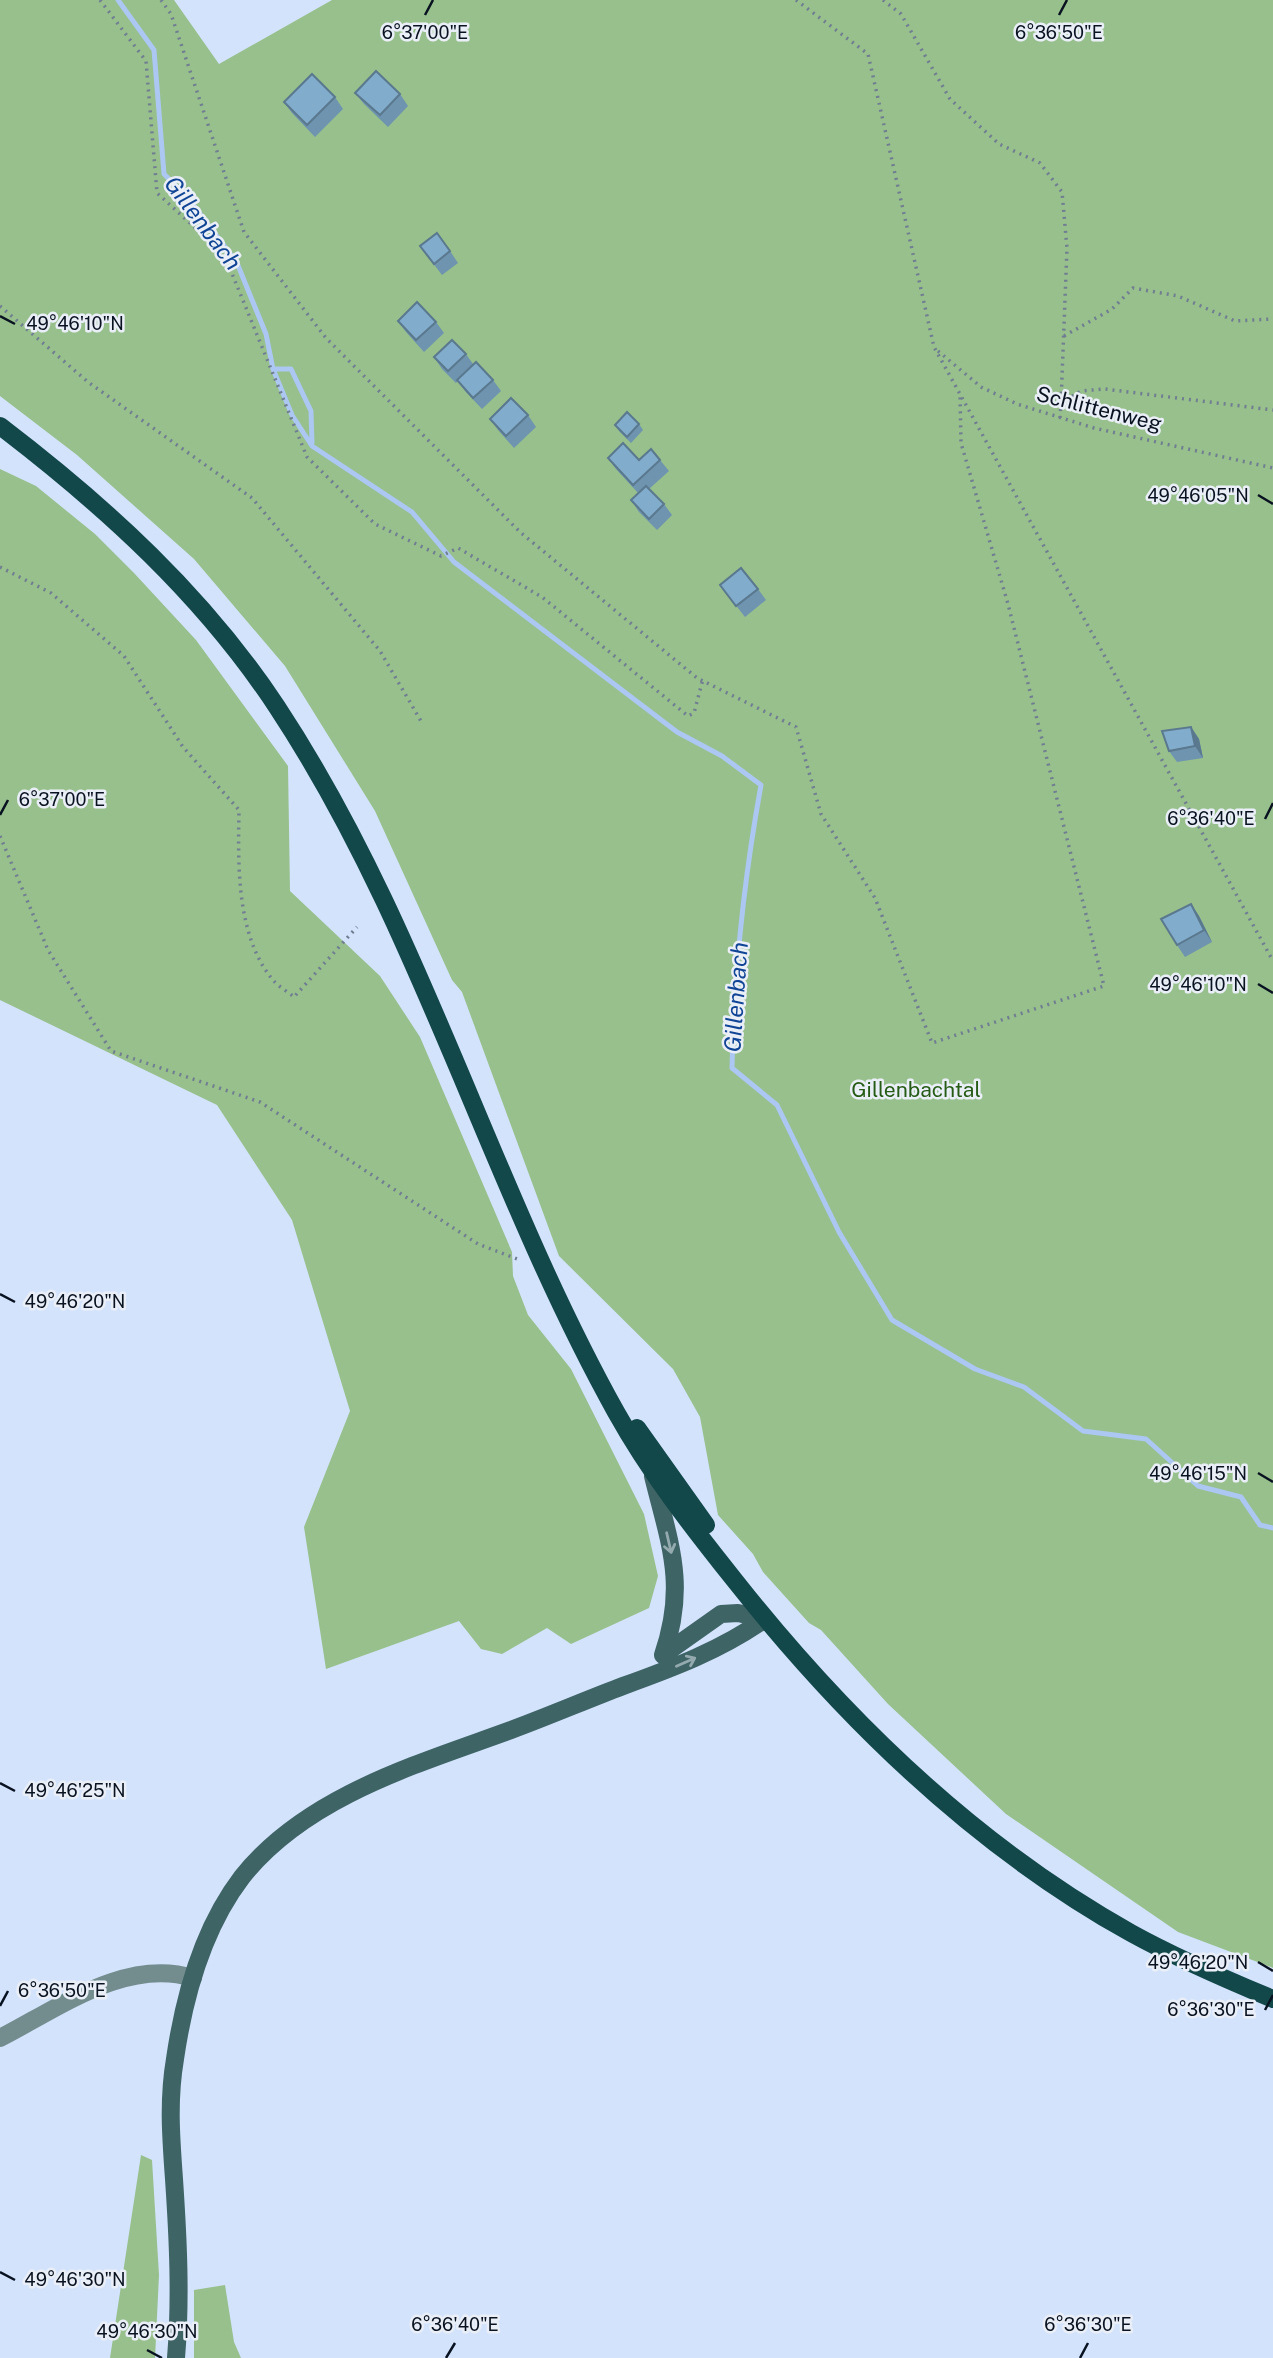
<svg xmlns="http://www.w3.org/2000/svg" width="1273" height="2358" viewBox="0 0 1273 2358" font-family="'Public Sans',sans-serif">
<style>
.green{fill:#97c08c}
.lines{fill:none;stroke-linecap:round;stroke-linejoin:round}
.stream{stroke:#abc7f2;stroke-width:5}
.path{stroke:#717e92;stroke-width:3.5;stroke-dasharray:2 5;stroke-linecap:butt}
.minor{stroke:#738d8e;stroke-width:18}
.secondary{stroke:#3e6466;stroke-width:18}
.primary{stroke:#12484a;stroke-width:18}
.wall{fill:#6f94af}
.shaded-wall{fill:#5a788e}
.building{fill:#81accb;stroke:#5a788e;stroke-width:2}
.oneway{stroke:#94aaae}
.ticks{fill:none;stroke:#091220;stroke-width:2.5}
.labels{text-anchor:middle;stroke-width:5;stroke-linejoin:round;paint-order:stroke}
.street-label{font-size:21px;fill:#091220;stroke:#eaeff7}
.park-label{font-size:21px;fill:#255b15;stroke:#eaeff7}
.water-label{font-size:23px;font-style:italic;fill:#104596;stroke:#eaeff7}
.ticks-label{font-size:18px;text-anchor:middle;fill:#091220;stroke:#eaeff7;stroke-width:5;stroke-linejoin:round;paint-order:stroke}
</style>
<rect width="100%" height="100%" fill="#d3e3fc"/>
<path class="green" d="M0,0H174L219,64L332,0H1273V1968L1178,1932L1006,1814L888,1704L821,1630L809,1623L763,1572L753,1554L718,1515L700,1417L673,1369L559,1256L462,992L452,980L375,811L285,666L194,559L77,455L0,396Z
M0,469L36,486L95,534L134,573L196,640L288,766L290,891L380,976L420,1037L512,1252L513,1276L528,1315L571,1369L644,1514L658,1576L649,1608L571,1644L547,1628L502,1654L481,1649L459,1621L326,1669L304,1527L350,1411L292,1220L217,1105L0,1000Z
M141,2155L152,2160L159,2275L155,2358H110Z
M225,2285L234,2342L241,2358H194V2290Z"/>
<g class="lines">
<path class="stream" d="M118,0L154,50L164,174L188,198L237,263L266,334L273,369L292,415L312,446L412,512L454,562L677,732L722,756L761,785C744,879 734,972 732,1068L777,1105L839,1232L892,1320L975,1369L1024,1387L1083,1431L1146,1439L1198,1486L1241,1497L1260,1525L1273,1528
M273,369H291L311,411L312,443"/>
<path class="path" d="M100,0L146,61L157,193L224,254L307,457L375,524L441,556L458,548L542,597L688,716L694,713L703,679
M161,0L171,14L244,232L326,338L520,532L697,678L796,727L821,814L875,898L932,1043L1104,986L1008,604L961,443L960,394
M796,0L868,54L934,347L1273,961
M883,0L901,14L950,99L999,144L1040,163L1062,192L1067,248L1061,403
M0,306L88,382L252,498L380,651L421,721
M1064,336L1112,309L1133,288L1178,296L1235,321L1273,319
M938,351L981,387L1017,404L1094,428L1273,468
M1060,418L1061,403L1081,391L1105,389L1273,410
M0,567L51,593L124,656L183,747L239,810C238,864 236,936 273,980C279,987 288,992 294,997L357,927
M0,836L48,950L111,1051L260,1102L478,1244L520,1260"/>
<path class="minor" d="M0,2038C57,2009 126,1957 193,1978"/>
<path class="secondary" d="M653,1476C670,1545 687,1585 663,1655
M663,1655L721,1614L738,1613L765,1619
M176,2358C181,2298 178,2238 174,2179C171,2138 168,2100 175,2059C184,1997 203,1928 242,1877C306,1796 418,1764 511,1730C549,1716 586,1700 623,1686C673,1668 721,1650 765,1619"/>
<path class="primary" d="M0,426C106,507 203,595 277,707C421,925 489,1184 616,1412C650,1473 692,1527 736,1582C846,1721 975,1846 1131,1933C1176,1958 1225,1979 1273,1999
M637,1428L706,1525"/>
</g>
<path class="wall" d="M355,93L400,94L408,106L388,127L364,104Z
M335,97L343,109L315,137L292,113L284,102Z
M420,246L450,251L458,263L442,275Z
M398,321L436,322L444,333L424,352L406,332Z
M466,354L473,364L493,380L501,391L482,409L465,391L458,381L456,383L442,369L434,357Z
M528,415L536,427L514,448L498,430L490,419Z
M639,424L643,430L631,443L619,431L615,425Z
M608,458L639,460H660L669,471L649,489L664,504L672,515L657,530L639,512L631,500L638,493L616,469Z
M720,585L758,589L766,600L745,617Z
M1191,727L1199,739L1203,758L1177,762L1169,751Z
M1191,904L1199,916L1212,942L1185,957L1177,945Z"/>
<path class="shaded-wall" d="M1191,727L1199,739L1203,758L1195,746Z
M1191,904L1199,916L1212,942L1204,930Z"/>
<path class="building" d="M376,71L400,94L380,115L355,93Z
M312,74L335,97L307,125L284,102Z
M437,233L450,251L434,264L420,246Z
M417,302L436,322L416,340L398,321Z
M452,340L466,354L448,371L434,357Z
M476,362L493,380L473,398L457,380Z
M511,398L528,415L506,436L490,419Z
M627,412L639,424L627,437L615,425Z
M623,443L639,460L651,449L660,460L633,485L608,458Z
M646,486L664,504L649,519L631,500Z
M741,568L758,589L736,606L720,585Z
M1191,727L1195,746L1169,751L1162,731Z
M1191,904L1204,930L1177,945L1161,919Z"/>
<defs><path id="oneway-shaft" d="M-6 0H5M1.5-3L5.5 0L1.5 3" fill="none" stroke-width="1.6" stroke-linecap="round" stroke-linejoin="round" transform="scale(1.75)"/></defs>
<g class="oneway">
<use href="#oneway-shaft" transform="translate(669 1543) rotate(77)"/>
<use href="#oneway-shaft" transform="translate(686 1662) rotate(-24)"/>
</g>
<path class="ticks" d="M425,15L433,0M1059,15L1067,0M0,316L15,324M1258,495L1273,504M0,815L8,800M1265,819L1273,803M1258,984L1273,993M0,1294L15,1302M1258,1473L1273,1482M0,1783L15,1791M1258,1962L1273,1971M0,2006L8,1991M1265,2010L1273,1995M0,2272L15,2280M147,2350L162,2358M446,2358L455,2343M1080,2358L1088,2343"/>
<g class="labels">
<g class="street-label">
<text transform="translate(1099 409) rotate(14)" y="7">Schlittenweg</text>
</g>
<g class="park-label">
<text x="916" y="1097">Gillenbachtal</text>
</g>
<g class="water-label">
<text transform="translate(203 223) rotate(53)" y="8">Gillenbach</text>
<text transform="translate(736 997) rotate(-86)" y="8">Gillenbach</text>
</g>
</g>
<g class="ticks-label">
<text x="425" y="39">6°37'00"E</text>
<text x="1059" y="39">6°36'50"E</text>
<text x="75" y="330">49°46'10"N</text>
<text x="1198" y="502">49°46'05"N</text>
<text x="62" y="806">6°37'00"E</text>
<text x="1211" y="825">6°36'40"E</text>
<text x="1198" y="991">49°46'10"N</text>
<text x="75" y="1308">49°46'20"N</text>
<text x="1198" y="1480">49°46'15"N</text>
<text x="75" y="1797">49°46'25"N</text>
<text x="1198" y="1969">49°46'20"N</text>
<text x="62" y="1997">6°36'50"E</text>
<text x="1211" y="2016">6°36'30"E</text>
<text x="75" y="2286">49°46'30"N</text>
<text x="455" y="2331">6°36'40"E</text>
<text x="1088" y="2331">6°36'30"E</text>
<text x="147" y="2338">49°46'30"N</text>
</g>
</svg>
